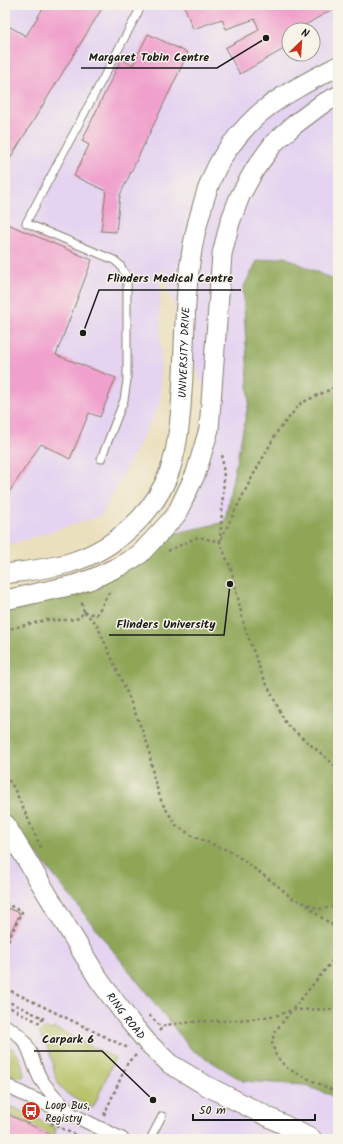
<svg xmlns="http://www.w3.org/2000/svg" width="343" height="1144" viewBox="0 0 343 1144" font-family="Kalam,sans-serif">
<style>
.built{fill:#e4d3f1;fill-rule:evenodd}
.green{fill:#b3bf61;stroke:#686e3e}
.forest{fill:#8ea657;stroke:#55613a}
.building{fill:#f0a0cc}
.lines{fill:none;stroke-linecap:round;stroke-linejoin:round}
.lane-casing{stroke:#847e6d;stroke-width:9}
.street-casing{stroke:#847e6d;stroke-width:15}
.secondary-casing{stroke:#847e6d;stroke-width:21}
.path{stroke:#847e6d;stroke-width:2.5;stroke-dasharray:3 3;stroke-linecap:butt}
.lane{stroke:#fff;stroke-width:7}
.street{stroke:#fff;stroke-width:13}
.secondary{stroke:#fff;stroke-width:19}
.labels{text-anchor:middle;stroke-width:3;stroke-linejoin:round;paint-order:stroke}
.street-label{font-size:11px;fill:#1c1c1c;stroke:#f7f3e8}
.poi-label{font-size:11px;fill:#1c1c1c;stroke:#f7f3e8;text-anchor:start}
.leader{fill:none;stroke:#1c1c1c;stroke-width:1.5}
.callout-dot{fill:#1c1c1c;stroke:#f7f3e8;stroke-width:1.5}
.callout-label{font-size:12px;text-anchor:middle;font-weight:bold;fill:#1c1c1c;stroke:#f7f3e8;stroke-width:3;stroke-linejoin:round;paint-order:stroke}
</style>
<rect width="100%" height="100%" fill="#f7f3e8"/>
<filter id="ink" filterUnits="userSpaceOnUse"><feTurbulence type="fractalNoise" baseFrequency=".025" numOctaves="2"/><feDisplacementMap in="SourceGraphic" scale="8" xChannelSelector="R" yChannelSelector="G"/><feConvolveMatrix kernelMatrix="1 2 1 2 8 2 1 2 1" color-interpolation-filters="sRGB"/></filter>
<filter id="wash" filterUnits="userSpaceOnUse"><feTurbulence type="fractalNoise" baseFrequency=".012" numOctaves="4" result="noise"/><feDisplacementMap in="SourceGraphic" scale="16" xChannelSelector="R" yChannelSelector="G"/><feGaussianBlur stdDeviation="0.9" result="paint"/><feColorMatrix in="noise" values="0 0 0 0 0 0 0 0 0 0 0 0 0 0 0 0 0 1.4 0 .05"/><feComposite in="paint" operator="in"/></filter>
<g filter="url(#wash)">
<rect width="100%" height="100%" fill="#ebe0be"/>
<path class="built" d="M5,5H338V1139H5V617L155,567L218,429L160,266L161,402L101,516L5,546ZM289,30H313V54H289Z"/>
<path class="green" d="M46,1028L50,1030L55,1028L115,1058L93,1108C81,1102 64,1095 58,1083C54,1076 54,1068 52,1061C50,1051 45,1042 39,1033Z
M5,1045C19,1048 22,1063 24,1075L23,1077C17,1079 10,1075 5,1072Z
M5,1106L10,1108L13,1107L54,1127L56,1130L54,1136L5,1112Z"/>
<path class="forest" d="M285,257L338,282V1098L304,1085L243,1081L191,1049L5,814V600L74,585L155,538L225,522L231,487L249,401L243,288L257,261Z"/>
<g id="blocks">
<path class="building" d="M45,5H104L5,167V24L26,36Z
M184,5H338V6L300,28L302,30H289V46L240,74L225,48L259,30L255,19L226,29L222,19L193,29Z
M148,34L188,53L120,195L116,232L101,231L106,191L74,176L89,145L82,141L121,59L133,65Z
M5,223L92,260L56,355L116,378L100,417L89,413L70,459L41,444L5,498Z
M5,907L20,913L5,943Z
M5,1113L54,1136L60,1139H5Z"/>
</g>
</g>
<g filter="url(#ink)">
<use href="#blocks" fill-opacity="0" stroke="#847e6d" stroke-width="1"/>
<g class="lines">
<defs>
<path id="lane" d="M101,459L124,400L127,380V277L120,265L114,260L26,223L142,5
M150,1139L162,1116"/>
<path id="street" d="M5,1026C33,1041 28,1054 40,1078C47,1090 59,1101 68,1111
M5,1085L31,1098L71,1114L122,1139"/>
<g id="secondary">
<path id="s1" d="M5,574C26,571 48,569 69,563C113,550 155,514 170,470C180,440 181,407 183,376C185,321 185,264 201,211C207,188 215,165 230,146C240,133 252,119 265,109C287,92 313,79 338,66"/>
<path d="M5,600L74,585L92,579L120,566L140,554L176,515L196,473L209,429L222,254L230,222L240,196L255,169L274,143L294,125L322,104L338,96"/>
<path id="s2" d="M5,824L99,980L131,1023L147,1042L170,1064L207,1086L312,1139"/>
</g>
</defs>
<use href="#lane" class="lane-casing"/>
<use href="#street" class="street-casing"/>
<use href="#secondary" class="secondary-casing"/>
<path class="path" d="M221,539L249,483L277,432L301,403L338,386
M220,542L224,479L222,452
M168,551L198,537L220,542L232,572L244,625L261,672L286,724L338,768
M84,612L96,615C102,607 105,598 111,590
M84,612L96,623L126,690L148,745L154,779L162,803L176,825L194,837L232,852L278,886L292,898L320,909L338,906
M5,630L46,620H69L79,618L84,612L81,600
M5,775L14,788L41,848
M5,903L22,912L5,947
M307,905L317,914L338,929
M5,999L9,990L128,1048
M5,1000L43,1018L40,1023L5,1005
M338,1009L292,1010L274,1033L272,1043L276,1056L288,1069L338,1093
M149,1015L162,1028
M159,1031L165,1025L203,1021H227L259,1018L278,1015L292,1010L338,954
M104,1115L128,1062L136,1055
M51,1123L83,1139"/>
<use href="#lane" class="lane"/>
<use href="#street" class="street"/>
<use href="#secondary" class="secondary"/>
</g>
</g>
<defs>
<symbol id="bus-disc" viewBox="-11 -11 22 22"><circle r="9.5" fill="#c8321e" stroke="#f7f3e8"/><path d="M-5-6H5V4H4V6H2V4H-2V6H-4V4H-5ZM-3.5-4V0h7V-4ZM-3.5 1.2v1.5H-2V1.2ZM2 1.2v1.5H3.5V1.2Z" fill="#fff"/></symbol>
</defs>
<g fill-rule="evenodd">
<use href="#bus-disc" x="20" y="1100" width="22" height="22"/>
</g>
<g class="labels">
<g class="street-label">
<text dy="4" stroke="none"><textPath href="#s1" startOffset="326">UNIVERSITY DRIVE</textPath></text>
<text dy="4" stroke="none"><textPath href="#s2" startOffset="227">RING ROAD</textPath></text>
</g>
<g class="poi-label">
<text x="45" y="1109">Loop Bus,<tspan x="45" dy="13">Registry</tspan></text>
</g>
</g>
<path class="leader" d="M266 38L217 68H81M83 333L99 290H241M230 584L224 635H109M153 1100L102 1051H34"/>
<g class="callout-dot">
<circle cx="266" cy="38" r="4"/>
<circle cx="83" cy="333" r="4"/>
<circle cx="230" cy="584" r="4"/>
<circle cx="153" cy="1100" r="4"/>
</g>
<g class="callout-label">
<text x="149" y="61">Margaret Tobin Centre</text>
<text x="170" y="282">Flinders Medical Centre</text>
<text x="166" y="628">Flinders University</text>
<text x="68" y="1043">Carpark 6</text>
</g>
<rect width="343" height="1144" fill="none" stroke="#f7f3e8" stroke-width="20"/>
<g transform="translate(301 42) rotate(25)"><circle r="19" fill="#f7f3e8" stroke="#9f9d96"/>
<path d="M0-3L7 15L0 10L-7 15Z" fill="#c8321e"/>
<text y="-6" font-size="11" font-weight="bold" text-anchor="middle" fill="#1c1c1c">N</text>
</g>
<path d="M193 1114v6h122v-6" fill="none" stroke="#1c1c1c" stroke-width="2"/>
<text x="199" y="1114" font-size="12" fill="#1c1c1c" stroke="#f7f3e8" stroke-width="3" paint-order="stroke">50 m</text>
</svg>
